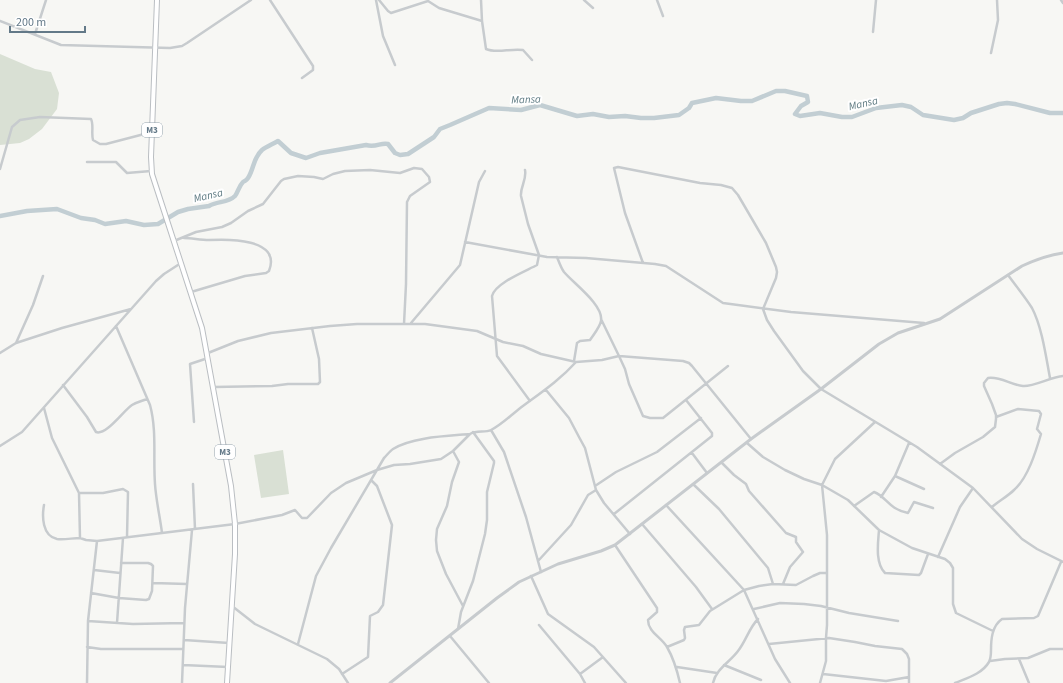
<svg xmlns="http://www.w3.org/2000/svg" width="1063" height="683" viewBox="0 0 1063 683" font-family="'Source Sans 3',sans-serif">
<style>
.green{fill:#d9e0d4}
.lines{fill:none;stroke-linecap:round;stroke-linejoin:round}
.river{stroke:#c2ced3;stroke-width:4.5}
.primary-casing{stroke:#babec2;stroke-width:6}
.minor{stroke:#c7cbce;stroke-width:2.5}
.tertiary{stroke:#c7cbce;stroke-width:3}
.primary{stroke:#fff;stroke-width:4}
.labels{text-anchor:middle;stroke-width:4;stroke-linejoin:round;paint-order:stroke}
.shield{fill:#fff;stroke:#92a1ac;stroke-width:1}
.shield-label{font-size:9px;font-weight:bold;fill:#637988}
.water-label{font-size:11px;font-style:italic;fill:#5f7b83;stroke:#fff}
</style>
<rect width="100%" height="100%" fill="#f7f7f4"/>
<path class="green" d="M0,54L35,69L51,72L59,93L57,109L42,129L29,139L20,143L0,145Z
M283,450L289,494L261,498L254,455Z"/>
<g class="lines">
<path class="river" d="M0,216L27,211L57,209L81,218L95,220L105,224L126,221L144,225L158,224L178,212L188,209L209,206C217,201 228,203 235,196C238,192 239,186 243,182C246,180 246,181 248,178C254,169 253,158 262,150C266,147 273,144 278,141L291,153L306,158L320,153L366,145C376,148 381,142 388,144L395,153L400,155L408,154L434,137L440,129L450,125L489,108L521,110L540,105L577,116L593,114L609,117L625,116L641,118H654L679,115L689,108L692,103L716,98L741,101H752L776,91H785L807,96L808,102L801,106L795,114L800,116L820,113L842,117H852L876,108L902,105L911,107L923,115L954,120L963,118L971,113L999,104L1007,103L1015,104L1050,113H1063"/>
<defs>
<path id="primary" d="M157,0L151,157L152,174L202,328L231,486L235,524V554L227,683"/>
</defs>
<use href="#primary" class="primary-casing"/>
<path class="minor" d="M270,0L313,66V70L302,78
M376,0L383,36L395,65
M379,0L388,11L391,13L428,1L439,8L482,21
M481,0L482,21L486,49C497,54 510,48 523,50L532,60
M584,0L593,8
M657,0L663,16
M1061,0L1063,3
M0,21L61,45L170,48L182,46L187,43L251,0
M873,32L876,0
M35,34L46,0
M991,53L998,20L997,0
M87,162H116L127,173L151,171
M0,169L12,127L20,120L40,117L91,119C94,125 91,133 93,140L100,144H106L152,132
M525,170C527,180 520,187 521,196L528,224L539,255L537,265C526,271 495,283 492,296L497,356L530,401
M184,238C192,238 200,240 209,240C227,239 282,238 269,271L266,273L245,276L191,292
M174,241L196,232L222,227L231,223L248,211L263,204L281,181L284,179L298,176L314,177L323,179L333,174L345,171L370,170L400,173L414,168L422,169L429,177L430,182L410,196L407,202L406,284L404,324
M465,242L547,257L586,258L655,264L666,266L723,303L791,312L924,323
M557,257C559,262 561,268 564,272C573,283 604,305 601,321C600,327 594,334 590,340L580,341L577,343L574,361
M643,263L625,213L614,168L618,167L700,183L721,185L732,188L738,195L766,243L776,267L777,272L776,278L763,309L767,320L774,331L803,371L821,389L917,447L958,477L973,488L1022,539L1037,549L1063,562
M1008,275C1016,286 1025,297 1032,308C1042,327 1046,357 1050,378
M601,319L619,356L625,369L629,384L643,416L650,418H663L728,366
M411,323L460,265L479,182L485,171
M116,326L150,405C157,431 153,457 155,484C156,500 160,517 162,533
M16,343L33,305L43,276
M0,353L16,343L62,328L131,309
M208,353L238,341L271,333L330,326L357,324H425L477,331L503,342L523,346L541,354L576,362L602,360L619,356L683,361L689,363L692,366L751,439
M63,385L87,417L96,432C106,436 124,410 132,405C137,402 142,401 147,399
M214,387L272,386L288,384H318L320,382L319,359L312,328
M546,390L569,418L579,437L585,448L596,490L604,503L630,534
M44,408L52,438L79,493L80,538L86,540L97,541L235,524L282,515L295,510L302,518H307L331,493L346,483L377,470L394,465L410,464L441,459L453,451L470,434C477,430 485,433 491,430C501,425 510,416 519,409C539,394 559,381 576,362
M194,422L190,364L208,358
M491,430L504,452L526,517L541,572
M747,443L763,457L785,470L804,479L822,485L848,500L879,530L912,548L945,559L950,563L953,568V604L956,613L993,631
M0,446L22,432L156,281L164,274L181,263
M453,451L459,462L452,482L447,506L437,529L436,540L437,551L446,574L463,606
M692,453L707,473
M722,463L734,475L746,484L749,491L786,533L796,537V542L803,552L790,567L783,584
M940,464L955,453L983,437L995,427L996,419V415L992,404L984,386V383L988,378C1000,376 1011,385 1023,386C1033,387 1051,377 1063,376
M895,476L924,489
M193,484L195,529
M693,484L719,509L763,562L768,568L773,584
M595,486L616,472L657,452L701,418
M79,493H103L123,489L128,492L127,537
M881,497L895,476L909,443
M44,505C42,516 42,536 57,539C64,540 73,538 80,538
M666,505L744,590L775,659L790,683
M854,506L874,492C887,497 888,509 908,513L914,502L933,508
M992,507C999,501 1008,496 1014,490C1028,478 1036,451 1041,434L1037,429L1041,414L1039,411L1018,409L996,417
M614,514L712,436V433L686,400
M642,524L696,587L712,609
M879,530C878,543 875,563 885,573L919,575L921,573L928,554
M615,545L657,608V612L648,620C648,632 661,637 667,647C674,659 677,670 680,683
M938,557L960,507L973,488
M538,561L571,525L588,495L596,490
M94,570L120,573
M531,576L548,614L594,647L626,683
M153,583L187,584
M91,593L119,598L146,600L149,599L152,591L153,566L151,564L148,563H121
M232,606L255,624L327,659L339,669L348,683
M754,609L780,603L804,604L821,606L849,613L898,621
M88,621L133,624L184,623
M117,623L123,538
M539,625L580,674
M458,629L461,612L473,581L485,534L487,520V492L494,463V461L473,432
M450,636L489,683
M184,640L229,643
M298,644L316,576L331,548L384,458C387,455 390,451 393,449C412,437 448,436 470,434
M769,644L829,638L855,642L875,646L902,649L907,654L909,659V683
M87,647L101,649H183
M667,647L684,640L685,638L684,630L685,627L699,625L710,611L744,590L759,586L773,584L796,585L813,576L820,573H827
M1019,659L1029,683
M990,661L1005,659L1028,658L1050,649H1063
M183,665L228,667
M724,665L761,680
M677,667L717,673
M342,674L368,657L370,616L378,612L383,605L392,525L377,486L371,480
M823,674L886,681L909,677
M87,683L88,621L97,541
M182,683L185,608L192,530
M585,683L580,674L603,657
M713,683C716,669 730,662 738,651C746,641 749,628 758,619
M820,683L826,661V638L827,625V535L822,485L835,459L875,422
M955,683C967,678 982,674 989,662C991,658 991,654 991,650C991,639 992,626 1002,619L1034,618L1038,616L1061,562"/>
<path class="tertiary" d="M390,683L497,598L519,582L558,564L601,551L615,545L751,439L821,389L879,344L898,333L940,319L1022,266C1035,260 1048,255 1063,253"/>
<use href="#primary" class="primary"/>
</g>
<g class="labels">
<g class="shield">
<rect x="142" y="123" width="20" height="14" rx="3"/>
<rect x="215" y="445" width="20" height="14" rx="3"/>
</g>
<g class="shield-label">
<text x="152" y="133">M3</text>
<text x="225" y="455">M3</text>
</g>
<g class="water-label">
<text transform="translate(526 99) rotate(-2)" y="4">Mansa</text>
<text transform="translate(863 103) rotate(-13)" y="4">Mansa</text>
<text transform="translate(208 195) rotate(-13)" y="4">Mansa</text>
</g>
</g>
<path d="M10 26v6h75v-6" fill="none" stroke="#637988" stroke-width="2"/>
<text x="16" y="26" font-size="12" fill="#637988" stroke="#ffffff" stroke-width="3" paint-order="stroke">200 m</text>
</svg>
